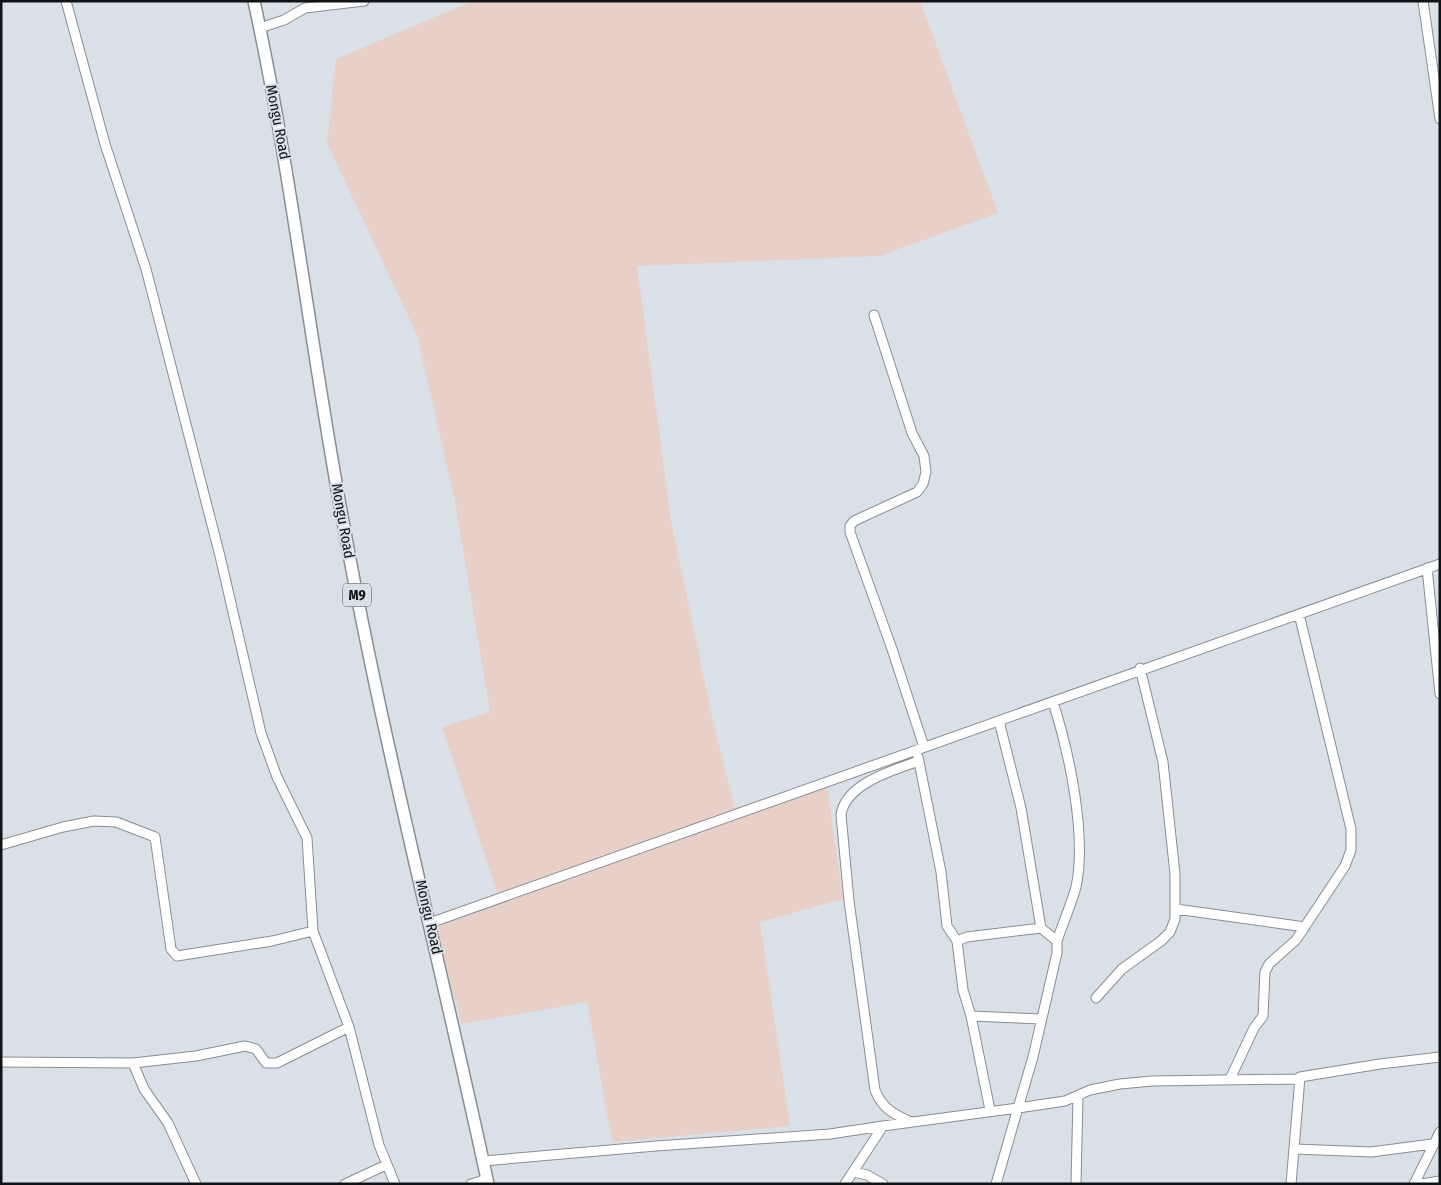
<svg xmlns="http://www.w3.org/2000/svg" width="1441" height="1185" viewBox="0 0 1441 1185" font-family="'Fira Sans Condensed',sans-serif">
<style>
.commercial{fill:#e8cfc7}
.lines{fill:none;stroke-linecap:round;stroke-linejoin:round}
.minor-casing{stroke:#878e94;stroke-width:11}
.major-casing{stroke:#878e94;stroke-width:14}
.minor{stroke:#fff;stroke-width:9}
.major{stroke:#fff;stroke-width:11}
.labels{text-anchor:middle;stroke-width:4;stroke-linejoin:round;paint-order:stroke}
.shield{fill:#d9e0e7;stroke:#4c5054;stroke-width:1}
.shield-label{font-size:14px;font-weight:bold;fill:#101315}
.street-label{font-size:15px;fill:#101315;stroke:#d9e0e7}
</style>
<rect width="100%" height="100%" fill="#d9e0e7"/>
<path class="commercial" d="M473,1H920L998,213L879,256L637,266L671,521L714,726L735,808L826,778L843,899L760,922L790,1126L612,1142L587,1002L462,1024L436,927L501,904L442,727L490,712L455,502L417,335L327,143L336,59Z"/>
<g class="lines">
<defs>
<path id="minor" d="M66,1L105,144L146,269L220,556L261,733L277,777L307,838L313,931L349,1027L379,1145L395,1184
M1423,1L1440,119
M260,28L284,20L305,8L364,1
M874,315L912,433L924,456L926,472L923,484L917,492L854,521L850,526V532L892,649L924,747
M1427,568L1440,694
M1053,702C1069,752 1087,835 1076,887C1071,905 1063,923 1057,941
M999,721L1021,808L1041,928
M918,757L941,872L947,926L957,941
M1,845L63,827L94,821L116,822L155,837L171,949L177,956L272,941L313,931
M1176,909L1305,927
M430,923L1440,564
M1096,998L1122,969L1161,941L1170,932L1175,919V874L1163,762L1140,668
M971,1016L1041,1019
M1,1062L133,1063L196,1056L245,1046L256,1049L266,1063H277L349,1027
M133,1063L144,1089L168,1123L196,1184
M1230,1079L1254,1028L1263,1016L1265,972L1269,964L1296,940L1345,866L1351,850V829L1299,614
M911,1122C893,1114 882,1108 875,1090L849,901L841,815C845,784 893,770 919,761
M1295,1149L1371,1152L1432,1144
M483,1161L656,1146L830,1134L883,1126
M854,1172L867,1175L883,1184
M345,1184L386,1165
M471,1184L487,1179
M845,1184L883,1126L1018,1108L1033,1057L1057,953V941L1041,928L967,937L957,941L963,990L971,1016L990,1110
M996,1184L1018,1108L1065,1101L1090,1090L1120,1084L1152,1081L1299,1079
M1076,1184L1078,1097
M1291,1184L1300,1077L1380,1064L1440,1057
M1414,1184L1440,1132
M1421,1184L1440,1181"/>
<path id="major" d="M254,1C292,175 311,352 344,527C384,747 441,965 488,1184"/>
</defs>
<use href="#minor" class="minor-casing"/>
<use href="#major" class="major-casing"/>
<use href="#minor" class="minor"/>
<use href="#major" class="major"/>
</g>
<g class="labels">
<rect class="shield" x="343" y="583.5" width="28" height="23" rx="4"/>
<g class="shield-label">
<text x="357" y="600">M9</text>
</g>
<g class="street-label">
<text transform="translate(278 122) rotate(79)" y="5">Mongu Road</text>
<text transform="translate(343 521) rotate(80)" y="5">Mongu Road</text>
<text transform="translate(429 917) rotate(77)" y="5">Mongu Road</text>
</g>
</g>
<rect width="1441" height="1185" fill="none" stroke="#101315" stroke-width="5"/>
</svg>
